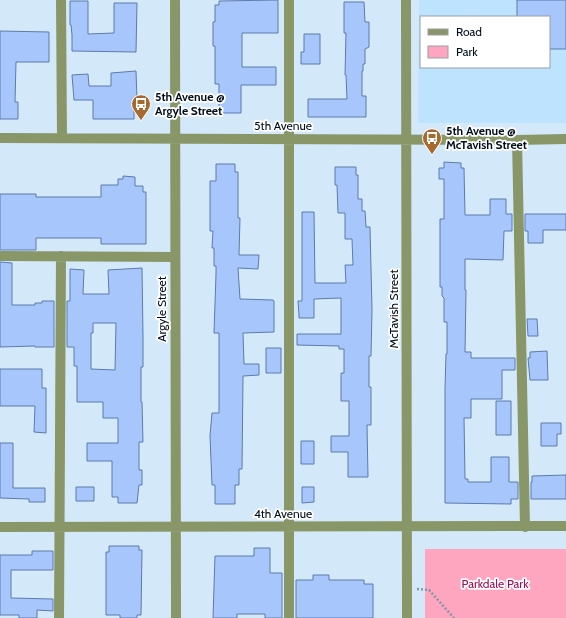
<svg xmlns="http://www.w3.org/2000/svg" width="566" height="618" viewBox="0 0 566 618" font-family="Cabin,sans-serif">
<style>
.built{fill:#bde3ff;fill-rule:evenodd}
.green{fill:#fea6c0}
.building{fill:#a7c6fb;stroke:#5d7aaa;fill-rule:evenodd}
.lines{fill:none;stroke-linecap:round;stroke-linejoin:round}
.path{stroke:#8396a6;stroke-width:2.5;stroke-dasharray:2 2;stroke-linecap:butt}
.minor{stroke:#899668;stroke-width:10}
.labels{text-anchor:middle;stroke-width:3.5;stroke-linejoin:round;paint-order:stroke}
.poi-label{font-size:12px;font-weight:bold;fill:#000d1b;stroke:#fff;text-anchor:start}
.street-label{font-size:12px;fill:#000d1b;stroke:#fff}
.park-label{font-size:12px;fill:#9f0f52;stroke:#fff}
</style>
<rect width="100%" height="100%" fill="#d3e9fa"/>
<path class="built" d="M419,0H566V123H418ZM421,17H549V67H421Z"/>
<path class="green" d="M425,549H566V618H425Z"/>
<path class="building" d="M278,0V33H242V67H276V85H241V113H219V84H215V46H213V22H215V5H219V1Z
M517,0H566V49H549V17H517Z
M70,1H88V34L114,33V3H137L136,52L72,51V35L71,25H70Z
M344,2H364L365,22H369V47L365,49V64H363V71H362V96H366V117H308V99H347L346,75H345L346,33H344Z
M0,31L49,32V62H16L15,102H18V119H0Z
M304,34H320V64H301V52H304Z
M136,71L137,101H134V119H93V100H74L72,75L88,74L89,86H111V73Z
M444,162L461,163V168H464L465,215H490V199H506V214H512V231H504L503,260L465,259V290H466L465,352H471V358H515V370H502V399H471V418H464L465,479H468V482H491V457H509V482H518V499H511V504L445,503V389L446,354H447V322H444V298L442,296V287H440V219H444V179H439V168H444Z
M216,164H235V172H238V218H240L239,255H259L258,269L238,268L240,299L273,300L274,301V332L243,333L244,364H259V375L243,376L242,469H239V485H235V504H215V485H212L210,436L212,413H219V333H214L216,274V266H214V248H212L213,231H210V181H216Z
M335,167H356V175H358V199H362V211H365L366,227H370L372,310L371,356H369V387H371V425H367L368,477H348V452H331V436H349V401H341V373H344V349H339V346L297,345V334H341V298L314,299V318H299V315L298,301H302V212H314L315,283H346L345,265H353L352,239H345V213H338L337,185H335Z
M123,176L135,177V186H143V192H146V244H101V238H36V250H0V194H36V197H101V185H118V179H123Z
M525,214H566V230H543V243H528V231H525Z
M0,262L12,263V305H35V303H42V301H54V347H35V346L0,347Z
M142,268L143,336V367H141V402H142L143,442H139V470H142V485H139L137,503H118V497H112V461H87V443H118V418H103V402H77V366H74V347H67V301H70V269L84,270L83,294H109L108,270ZM93,323H116L115,370L91,369V333H93Z
M527,319H537L538,336H528Z
M266,348H281V373H266Z
M547,351L548,380H530L528,358H530V352Z
M0,369H42V388H46V433L34,432L35,406H0Z
M496,401H511V435H496Z
M541,423H561V434H557V446H541Z
M301,441H314V464H301Z
M0,443H13V488H45V502H29V499L0,498Z
M566,475V499H531V482H532V476Z
M76,487H94V501H76Z
M302,487H314V502L302,503Z
M109,546H139V550H142L141,615H137V618H120V615H106V552H109Z
M254,548H270V573H282V618H265V614H237V618H213L215,556H254Z
M32,551H53V570H11V598L53,599V611L37,610V618H19V615H0V555H32Z
M313,575H329V580H364V584H373V618H296V580H313Z"/>
<g class="lines">
<path class="path" d="M417,589L429,590L454,618"/>
<path class="minor" d="M61,0L62,138
M175,0L176,618
M289,0V618
M406,0L407,618
M0,138L517,140L566,139
M517,140L525,527
M0,256L175,257
M0,527L566,526
M59,618L61,256"/>
</g>
<defs>
<symbol id="bus-pin" viewBox="-11 -11 22 30"><path d="M0 17L-7.5 6A9.5 9.5 0 1 1 7.5 6Z" fill="#a7692f" stroke="#fff"/><path d="M-5-6H5V4H4V6H2V4H-2V6H-4V4H-5ZM-3.5-4V0h7V-4ZM-3.5 1.2v1.5H-2V1.2ZM2 1.2v1.5H3.5V1.2Z" fill="#fff"/></symbol>
</defs>
<g fill-rule="evenodd">
<use href="#bus-pin" x="130" y="93" width="22" height="30"/>
<use href="#bus-pin" x="421" y="127" width="22" height="30"/>
</g>
<g class="labels">
<g class="poi-label">
<text x="155" y="101">5th Avenue @<tspan x="155" dy="14">Argyle Street</tspan></text>
<text x="446" y="135">5th Avenue @<tspan x="446" dy="14">McTavish Street</tspan></text>
</g>
<g class="street-label">
<text x="283" y="130">5th Avenue</text>
<text transform="translate(162 309) rotate(-90)" y="4">Argyle Street</text>
<text transform="translate(394 309) rotate(-90)" y="4">McTavish Street</text>
<text x="283" y="518">4th Avenue</text>
</g>
<g class="park-label">
<text x="495" y="588">Parkdale Park</text>
</g>
</g>
<rect x="420" y="16" width="130" height="52" fill="#ffffff" stroke="#999ea4"/>
<rect x="428" y="29" width="20" height="6" fill="#899668" stroke="#999ea4"/>
<text x="456" y="36" font-size="12" fill="#000d1b">Road</text>
<rect x="428" y="46" width="20" height="12" fill="#fea6c0" stroke="#999ea4"/>
<text x="456" y="56" font-size="12" fill="#000d1b">Park</text>
</svg>
